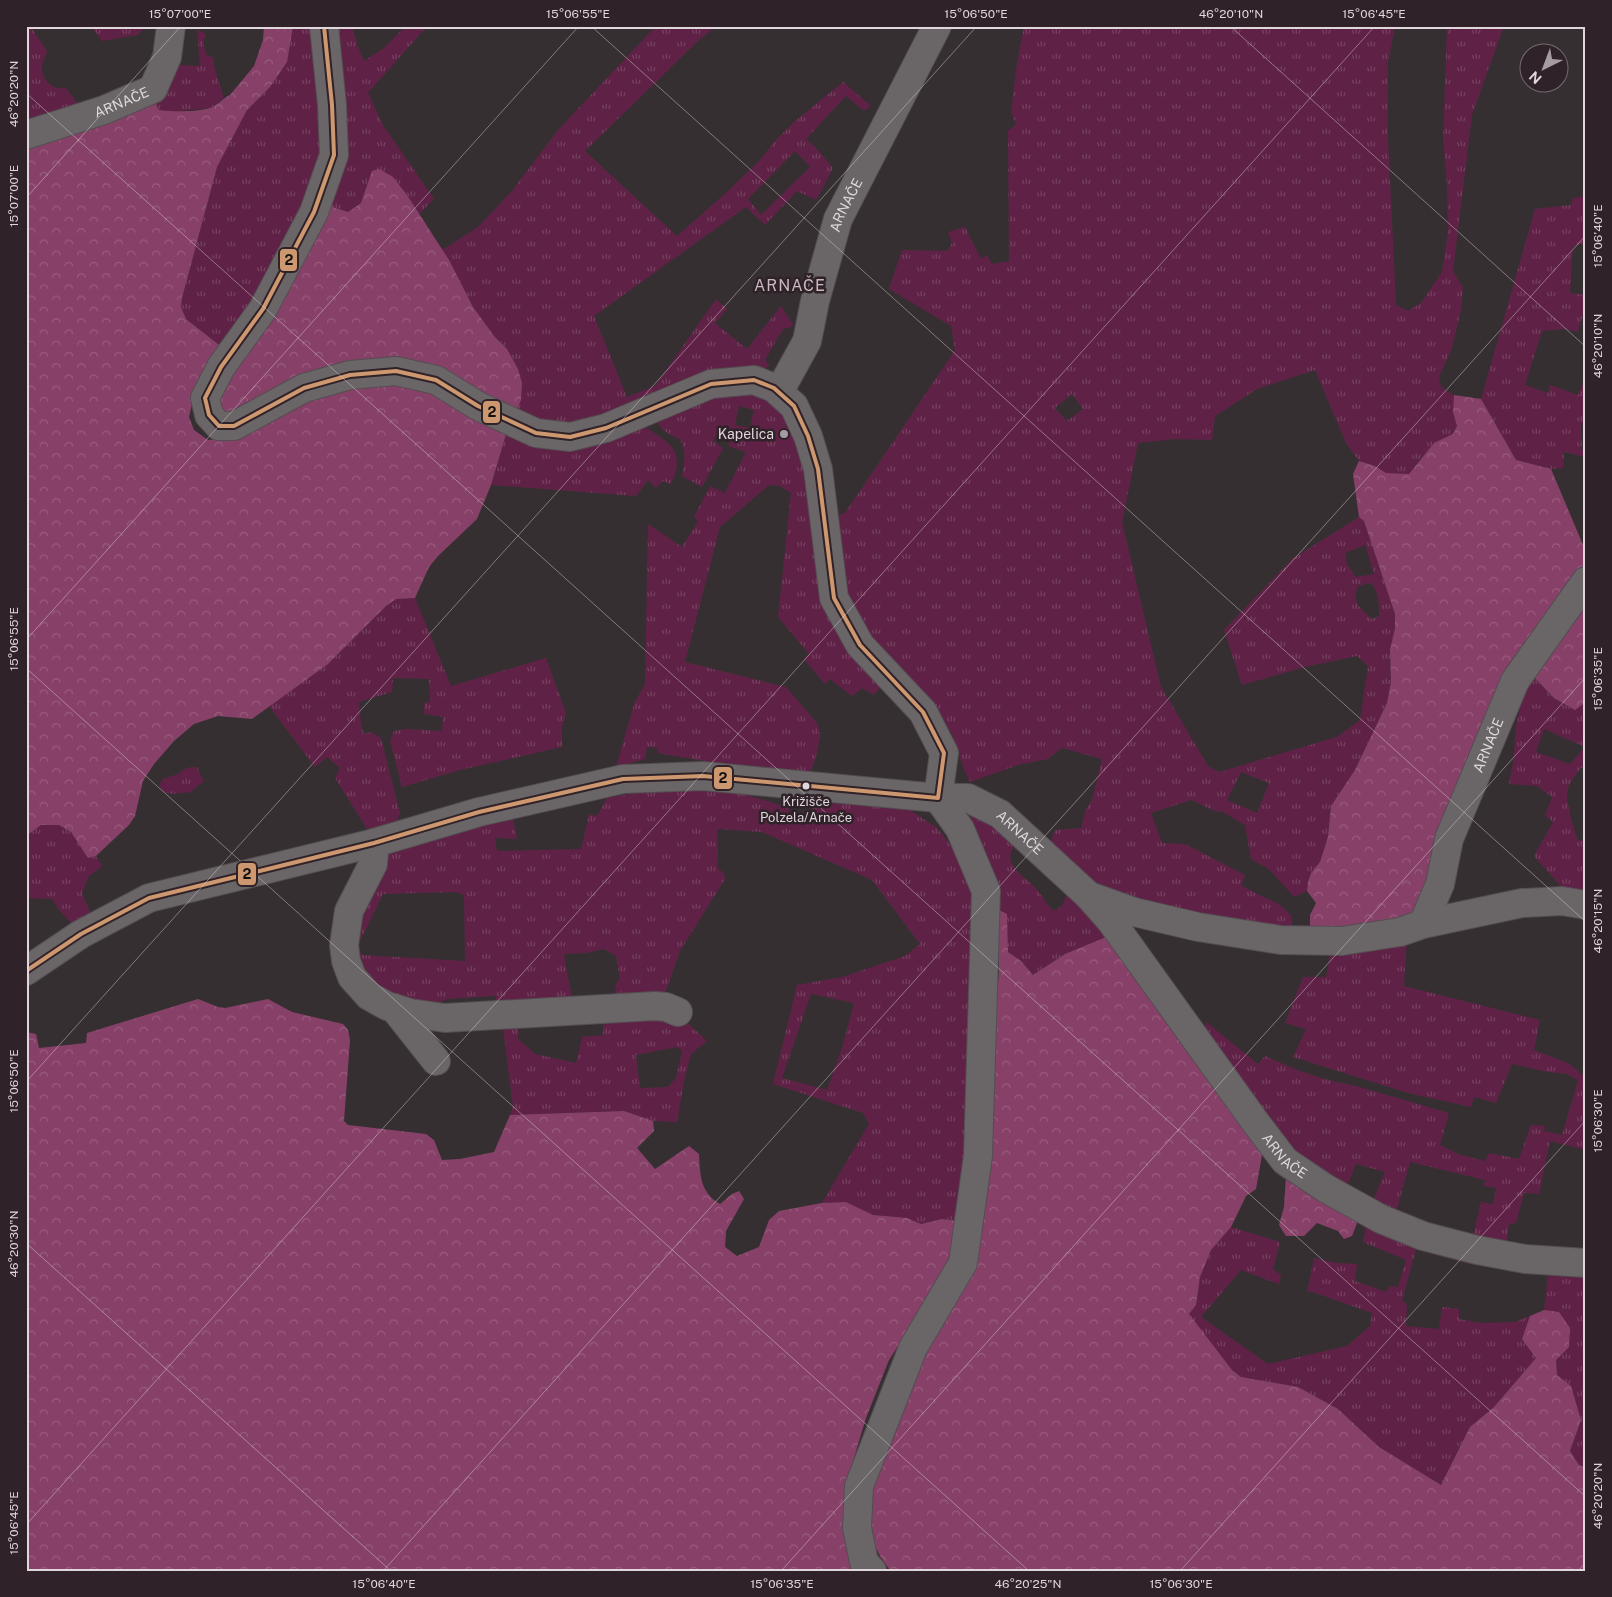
<svg xmlns="http://www.w3.org/2000/svg" width="1612" height="1597" viewBox="0 0 1612 1597" font-family="'Public Sans',sans-serif">
<style>
.grass{fill:url(#grass-tufts);fill-rule:evenodd}
.forest{fill:url(#forest-crowns)}
.lines{fill:none;stroke-linecap:round;stroke-linejoin:round}
.minor-casing{stroke:#544d51;stroke-width:30}
.minor{stroke:#6a6567;stroke-width:28}
.bus-1-casing{stroke:#2f2228;stroke-width:8}
.bus-1{stroke:#cd976f;stroke-width:4}
.ticks{fill:none;stroke:#dfd7db;stroke-width:1;stroke-opacity:0.45}
.poi-dot{fill:#a49ca0;stroke:#2f2228;stroke-width:2}
.bus-dot{fill:#dfd7db;stroke:#2f2228;stroke-width:2}
.labels{text-anchor:middle;stroke-width:5;stroke-linejoin:round;paint-order:stroke}
.bus-label{font-size:13px;fill:#dfd7db;stroke:#2f2228}
.street-label{font-size:14px;fill:#dfd7db;stroke:#2f2228}
.poi-label{font-size:14px;fill:#dfd7db;stroke:#2f2228;text-anchor:end}
.quarter-label{font-size:16px;letter-spacing:1px;fill:#cabac1;stroke:#2f2228}
.line-badge{stroke:#2f2228;stroke-width:2}
.pale-badge-label{font-size:14px;text-anchor:middle;font-weight:bold;fill:#111}
.neatline{fill:none;stroke:#dfd7db;stroke-width:2}
.ticks-label{font-size:12px;text-anchor:middle;fill:#dfd7db}
</style>
<defs>
<pattern id="grass-tufts" width="24" height="20" patternUnits="userSpaceOnUse" patternTransform="scale(1.25)"><rect width="24" height="20" fill="#5f2246"/><path d="M3 7l-1-3M5 7V3M7 7l1-3M15 17l-1-3M17 17v-4M19 17l1-3" fill="none" stroke="#764160"/></pattern>
<pattern id="forest-crowns" width="20" height="18" patternUnits="userSpaceOnUse" patternTransform="scale(1.25)"><rect width="20" height="18" fill="#874168"/><path d="M2 6a3 3 0 1 1 6 0M12 15a3 3 0 1 1 6 0" fill="none" stroke="#985c7d"/></pattern>
</defs>
<rect width="100%" height="100%" fill="#362f32"/>
<path class="grass" d="M26,26H30L47,51C46,56 42,62 42,67C41,80 54,91 66,88L85,113L26,133Z
M91,26H142L143,29L138,35L102,41Z
M293,26H318L321,142L318,172L311,206L223,348L186,319L181,307L182,298L217,167L247,110L270,87L287,62Z
M334,26H352L358,47L364,61L384,48L406,26H427L368,93L383,125L434,199L419,214L407,195L372,172L361,203L348,212L326,205Z
M656,26H716L697,42L585,151L677,236L728,191L760,160L774,142L794,122L843,82L871,106L864,111L846,96L806,139L816,148L833,168L816,200L797,191L765,225L746,207L594,316L627,397L655,386L716,299L727,309L715,323L747,349L781,306L794,326L783,329L765,360L769,365L764,370L598,422L545,425L516,412L518,369L507,349L494,336L473,307L442,250L478,227L512,191L558,130ZM795,151L810,167L761,215L748,199Z
M1024,26H1395L1388,62V138L1396,305L1408,311L1421,303L1442,272L1448,232L1447,186L1443,138L1447,26H1504L1472,115L1453,271L1463,288L1461,311L1451,351L1439,376L1441,387L1454,395L1453,412L1457,426L1453,434C1434,442 1421,457 1409,474L1386,473L1375,466L1359,461L1346,443L1315,370L1257,389L1215,416L1212,440L1175,439L1138,443L1122,522L1161,687L1208,766L1219,772L1337,737L1360,720L1368,666L1357,656L1305,667L1242,685L1224,630L1292,559L1359,517L1364,521L1395,614V628L1390,651L1391,682L1387,703L1355,770L1331,806L1328,837L1320,862L1311,873L1308,882L1307,891L1294,897L1270,870L1251,859L1245,825L1223,812L1215,811L1191,800L1151,813L1162,843L1185,844L1245,875L1241,885L1255,893L1279,904L1291,915L1292,925L1287,930L1193,911L1123,900L1099,888L1049,847L1055,830L1081,828L1086,809L1092,800L1102,759L1062,748L1048,759L1018,765L970,782L963,767L952,734L940,717L885,664L848,607L830,517L845,513L955,350L951,326L889,289L902,250L947,251L952,243L948,232L965,227L981,259L987,255L992,264L1009,261L1008,131L1016,124L1011,112L1017,63ZM1072,394L1083,409L1067,421L1055,408ZM1365,545L1374,574L1356,577L1347,564L1345,553ZM1371,583C1379,592 1379,603 1379,616L1372,619C1361,608 1351,604 1358,586ZM1241,772L1269,783L1257,813L1227,800Z
M197,29L206,34L203,42L206,54L213,58L216,73L224,98L211,108L170,112L159,110L155,104L157,102L163,101L169,89L177,65L200,66Z
M1586,196V243L1573,246L1570,293L1586,295V303L1578,332L1564,329L1542,331L1525,385L1548,393L1550,385L1578,395L1586,376V423H1581L1582,450L1586,451V457L1564,452L1563,468L1551,469L1516,460L1481,399L1535,209L1571,205L1573,198Z
M764,391L793,420L813,510L883,684L874,695L862,688L852,696L830,679L825,684L804,659L809,654L778,617L791,493L780,486L769,485L720,527L685,662L786,687L818,724L820,736L816,757L810,773L722,764L658,753L657,748L647,747L645,759L616,767L634,704L645,684L648,524L682,547L698,522L694,517L710,486L725,493L746,452L728,446L733,433L720,428L713,441L723,448L702,487L682,476C685,462 686,452 680,439C667,433 660,431 656,417L699,396ZM739,406L754,410L750,428L735,425Z
M639,423C666,442 688,447 671,484L663,481L656,488L648,480L636,496L491,485L507,431Z
M415,598L451,686L546,658L566,713L562,726V747L460,770L402,787L390,741L394,731L406,729L442,731L443,717L424,714V703L430,702L429,679L393,678L392,692L359,702L361,725L364,734L371,732L381,738L400,813L397,822L367,829L335,778L340,768L327,757L315,767L269,706L328,664L386,606L396,599Z
M1533,676L1554,698L1575,710L1586,702V768H1581C1576,774 1568,784 1567,792C1566,802 1574,830 1578,840L1586,841V900L1572,899L1534,856L1553,822L1545,815L1552,797L1537,786L1509,784L1513,763L1516,725L1522,701ZM1544,729L1585,747L1570,764L1536,752Z
M191,767H197L204,782L197,786L191,792L173,794L163,792L159,785L163,779L178,774L185,769Z
M721,790L744,794L789,808V813L810,814L812,807L842,802L894,805L910,810L937,828L949,843L967,872L976,906L965,1140L957,1221L942,1219L921,1224L907,1218L873,1215L846,1202L822,1203L869,1124L863,1113L773,1084L797,985L842,977L905,956L920,944L872,880L762,832L717,829L718,852L717,868L724,873L725,879L680,951L662,1002L614,1004L616,984L620,979L616,956L604,949L586,953L564,954C566,970 570,984 572,999L495,1012L496,996L447,999L436,1004L423,1006L361,983L349,937L380,851L513,818L517,839L495,838L497,851L581,849L589,814L597,816L607,798L647,791ZM455,892L464,895L465,961L361,955L359,943L383,894ZM811,994L854,1003L842,1048L827,1090L782,1078Z
M973,809L1019,841C995,864 1027,876 1039,892C1045,900 1046,904 1054,911L1062,906L1070,887L1111,935L1065,954L1033,975L1021,961L1008,952L1007,914L999,910L996,878L969,813Z
M41,825H59L71,832L88,857L96,856L102,866L88,877L82,894L91,913L72,924L59,910L52,899L26,898V836Z
M1407,938L1404,986L1540,1020L1534,1050L1568,1063L1586,1078V1150L1550,1141L1539,1194L1524,1193L1516,1223L1509,1224L1506,1248L1471,1244L1481,1202L1493,1204L1496,1188L1484,1186L1485,1180L1410,1162L1394,1220L1373,1201L1385,1172L1356,1164L1344,1193L1295,1155L1204,1030L1206,1022L1258,1064L1265,1056L1297,1070L1328,1080L1356,1086L1449,1113L1440,1145L1458,1154L1485,1161L1489,1153L1519,1159L1531,1125L1545,1126L1544,1131L1562,1135L1578,1080L1567,1074L1548,1072L1512,1064L1496,1103L1474,1097L1471,1107L1408,1093L1293,1057L1306,1029L1285,1023L1303,977H1326L1332,946Z
M603,1016L681,1017L707,1041L691,1054L684,1081L677,1122L653,1121L624,1111L510,1115L513,1107L502,1021H519L518,1039L535,1054L576,1063L582,1037L603,1035ZM677,1047L682,1051L676,1078L668,1087L640,1088L636,1055Z
M1368,1218L1471,1255L1469,1264L1416,1249L1402,1301L1407,1304L1406,1326L1439,1329L1442,1307L1459,1309V1319L1482,1323L1515,1322L1530,1316L1522,1339L1536,1358L1494,1407L1470,1427L1441,1485L1379,1447L1338,1409L1298,1387L1241,1377L1232,1370L1188,1314L1196,1305L1200,1277L1211,1250L1231,1227L1280,1242L1273,1269L1281,1275L1279,1284L1241,1270L1201,1317L1268,1364L1347,1346L1370,1326L1372,1313L1310,1291L1307,1293L1314,1258L1337,1263L1357,1264L1355,1281L1386,1292L1390,1286L1398,1287L1406,1260L1363,1242Z
M1549,1265L1586,1269V1468L1579,1465L1570,1451L1581,1420L1571,1386L1557,1375L1556,1360L1569,1346L1559,1313L1544,1310Z"/>
<path class="forest" d="M264,26H293L287,62L270,87L247,110L217,167L182,298L181,307L186,319L223,348L197,382L189,417L194,430L208,440L224,438L314,393L409,379L507,431L491,485L477,519L438,556L429,567L415,598L396,599L386,606L328,664L252,719L218,716L194,724L174,741L154,764L143,781L135,816L129,825L96,856L88,858L71,832L59,825H41L26,836V142L154,102L159,110C171,112 198,112 210,108C217,106 223,98 230,95L254,66L263,40Z
M379,169L393,177L407,195L449,260L473,307L494,336L507,349L518,369L522,383L521,400L516,412L418,365L249,409L225,413L216,403L326,205L348,212L361,203L372,171Z
M1454,395L1481,399L1516,460L1551,469L1586,552V573L1536,638L1422,919L1315,933L1310,927V915L1316,903L1307,891L1308,882L1311,873L1320,862L1328,837L1331,806L1355,770L1387,703L1391,682L1390,650L1395,628V614L1364,521L1359,517L1353,474L1359,461L1375,466L1386,473L1409,474L1434,443L1453,434L1457,426L1453,412Z
M1586,601V702L1575,710L1554,698L1533,676Z
M999,910L1007,914L1008,952L1021,961L1033,975L1065,954L1111,935L1264,1144L1256,1189L1246,1196L1231,1227L1211,1250L1200,1277L1196,1305L1189,1314L1232,1370L1241,1377L1298,1387L1338,1409L1379,1447L1441,1485L1470,1427L1494,1407L1536,1358L1522,1339L1530,1316L1544,1310L1559,1312L1570,1328L1569,1347L1556,1360L1557,1375L1571,1386L1581,1420L1570,1451L1579,1465L1586,1468V1571H891L889,1569L880,1556L873,1541L867,1510L874,1481L927,1348L946,1318L991,1053L999,973Z
M198,999L218,1007L225,1008L268,999L292,1012L343,1024L348,1030L350,1040L344,1121L348,1125L426,1134L434,1140L442,1160L460,1159L494,1152L510,1115L624,1111L653,1121L654,1131L637,1148L655,1169L689,1146L699,1154C700,1174 700,1193 720,1204L732,1194L739,1191L744,1199L726,1231L725,1247L737,1256L759,1247L769,1220L779,1211L822,1203L846,1202L873,1215L907,1218L921,1224L942,1219L957,1221L954,1244L944,1269L928,1299L889,1360L866,1418L847,1481L845,1509V1539L853,1571H26V1032L36,1034L39,1048L86,1043L87,1033Z
M1286,1176L1356,1213L1357,1223L1352,1236L1344,1239L1338,1231L1317,1223L1304,1236H1286L1279,1225L1284,1207Z"/>
<g class="lines">
<defs>
<g id="minor">
<path d="M324,26L332,105L334,155L314,212L263,309L221,367L205,398L209,415L219,426H234L304,388L350,375L396,371L436,380L478,406L536,433L570,437L606,428L711,384L754,380L774,388L794,406L808,436L818,469L834,598L860,645L923,712L944,753L938,798L960,829L986,891L978,1156L963,1263L913,1348L859,1486L857,1528L864,1562L872,1571"/>
<path id="s1" d="M26,135L104,110L153,89L167,57L171,26"/>
<path id="s2" d="M779,392L807,341L815,301L838,219L937,26"/>
<path d="M374,843V852L373,864L349,911L344,945L346,961L352,977L369,996L387,1006L410,1013L445,1018L655,1006L666,1007L678,1012"/>
<path id="s3" d="M1089,896L1111,921L1256,1123L1285,1161L1325,1188L1381,1219L1423,1236L1477,1250L1525,1259L1586,1263"/>
<path id="s4" d="M1423,924L1440,884L1449,839L1515,681L1586,581"/>
<path id="s5" d="M26,971L81,934L149,898L374,843L479,812L623,779L703,776L938,798H968L1000,814L1089,896L1134,912L1198,927L1281,940L1342,941L1400,932L1423,924L1522,903L1562,901L1586,905"/>
<path d="M394,1008L436,1061"/>
</g>
</defs>
<use href="#minor" class="minor-casing"/>
<use href="#minor" class="minor"/>
<defs>
<path id="bus-1" d="M26,971L81,934L149,898L374,843L479,812L623,779L703,776L938,798L944,753L923,712L860,645L834,598L818,469L808,436L794,406L774,388L754,380L711,384L606,428L570,437L536,433L478,406L436,380L396,371L350,375L304,388L234,426H219L209,415L205,398L221,367L263,309L314,212L334,155L332,105L324,26"/>
</defs>
<use href="#bus-1" class="bus-1-casing"/>
<use href="#bus-1" class="bus-1"/>
</g>
<path class="ticks" d="M591,26L1586,922M1230,26L1586,347M26,93L1586,1497M26,198L181,26M26,640L579,26M26,668L1029,1571M26,1082L977,26M26,1243L391,1571M26,1525L1375,26M383,1571L1586,235M781,1571L1586,677M1180,1571L1586,1120M1578,1571L1586,1562"/>
<circle class="poi-dot" cx="784" cy="434" r="5"/>
<circle class="bus-dot" cx="806" cy="786" r="4.5"/>
<g class="labels">
<g class="bus-label">
<text x="806" y="806">Križišče<tspan x="806" dy="16">Polzela/Arnače</tspan></text>
</g>
<g class="street-label">
<text dy="5" stroke="none"><textPath href="#s1" startOffset="101">ARNAČE</textPath></text>
<text dy="5" stroke="none"><textPath href="#s2" startOffset="200">ARNAČE</textPath></text>
<text dy="5" stroke="none"><textPath href="#s4" startOffset="191">ARNAČE</textPath></text>
<text dy="5" stroke="none"><textPath href="#s5" startOffset="1041">ARNAČE</textPath></text>
<text dy="5" stroke="none"><textPath href="#s3" startOffset="326">ARNAČE</textPath></text>
</g>
<g class="poi-label">
<text x="774" y="439">Kapelica</text>
</g>
<g class="quarter-label">
<text x="790" y="291">ARNAČE</text>
</g>
</g>
<g class="line-badge">
<rect x="279" y="248" width="19" height="24" rx="5" fill="#cd976f"/>
<rect x="482" y="400" width="19" height="24" rx="5" fill="#cd976f"/>
<rect x="713" y="766" width="20" height="24" rx="5" fill="#cd976f"/>
<rect x="237" y="862" width="20" height="24" rx="5" fill="#cd976f"/>
</g>
<g class="pale-badge-label">
<text x="289" y="265">2</text>
<text x="492" y="417">2</text>
<text x="723" y="783">2</text>
<text x="247" y="879">2</text>
</g>
<rect width="1612" height="1597" fill="none" stroke="#2f2228" stroke-width="55"/>
<g transform="translate(1544 68) rotate(222)"><circle r="24" fill="#2f2228" stroke="#756a70"/>
<path d="M0-4L9 19L0 12L-9 19Z" fill="#a49ca0"/>
<text y="-8" font-size="14" font-weight="bold" text-anchor="middle" fill="#dfd7db">N</text>
</g>
<rect x="28" y="28" width="1556" height="1542" class="neatline"/>
<g class="ticks-label">
<text x="180" y="18">15°07'00"E</text>
<text x="578" y="18">15°06'55"E</text>
<text x="976" y="18">15°06'50"E</text>
<text x="1231" y="18">46°20'10"N</text>
<text x="1374" y="18">15°06'45"E</text>
<text transform="translate(14 94) rotate(-90)" y="4">46°20'20"N</text>
<text transform="translate(14 196) rotate(-90)" y="4">15°07'00"E</text>
<text transform="translate(1598 236) rotate(-90)" y="4">15°06'40"E</text>
<text transform="translate(1598 346) rotate(-90)" y="4">46°20'10"N</text>
<text transform="translate(14 639) rotate(-90)" y="4">15°06'55"E</text>
<text transform="translate(1598 679) rotate(-90)" y="4">15°06'35"E</text>
<text transform="translate(1598 921) rotate(-90)" y="4">46°20'15"N</text>
<text transform="translate(14 1081) rotate(-90)" y="4">15°06'50"E</text>
<text transform="translate(1598 1121) rotate(-90)" y="4">15°06'30"E</text>
<text transform="translate(14 1244) rotate(-90)" y="4">46°20'30"N</text>
<text transform="translate(1598 1496) rotate(-90)" y="4">46°20'20"N</text>
<text transform="translate(14 1523) rotate(-90)" y="4">15°06'45"E</text>
<text x="384" y="1588">15°06'40"E</text>
<text x="782" y="1588">15°06'35"E</text>
<text x="1028" y="1588">46°20'25"N</text>
<text x="1181" y="1588">15°06'30"E</text>
</g>
</svg>
